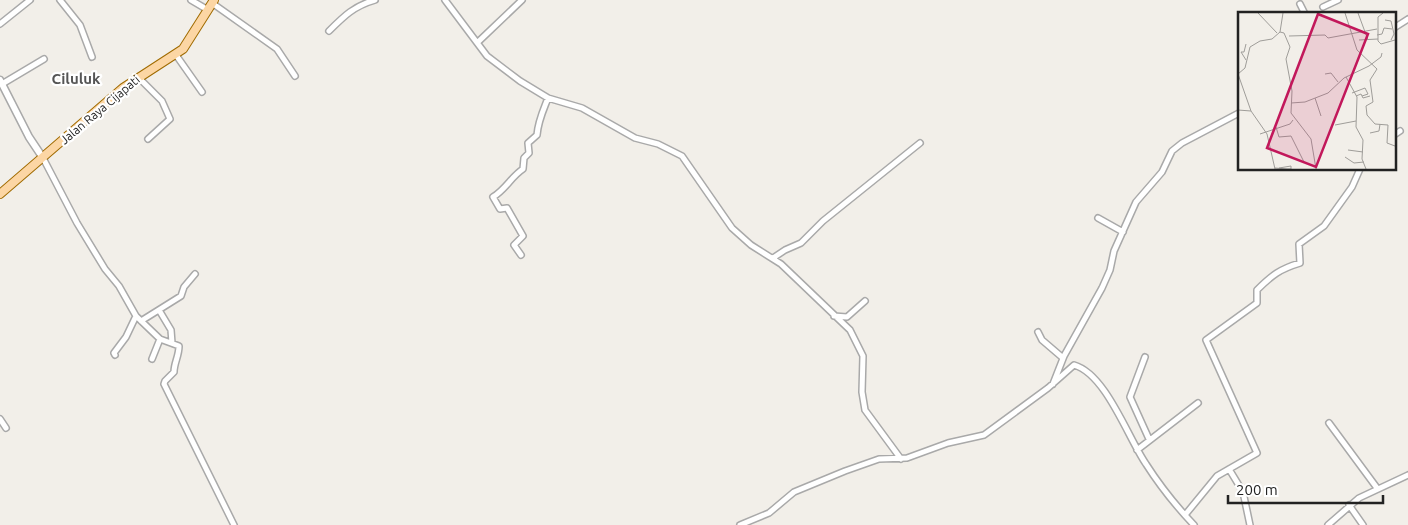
<svg xmlns="http://www.w3.org/2000/svg" width="1408" height="525" viewBox="0 0 1408 525" font-family="Ubuntu,sans-serif">
<style>
.lines{fill:none;stroke-linecap:round;stroke-linejoin:round}
.minor-casing{stroke:#a9a9a9;stroke-width:8}
.tertiary-casing{stroke:#a9a9a9;stroke-width:9}
.primary-casing{stroke:#a06b00;stroke-width:10}
.minor{stroke:#fff;stroke-width:5}
.tertiary{stroke:#fff;stroke-width:6}
.primary{stroke:#fcd6a4;stroke-width:8}
.labels{text-anchor:middle;stroke-width:4.5;stroke-linejoin:round;paint-order:stroke}
.street-label{font-size:12px;fill:#222;stroke:#fff}
.quarter-label{font-size:15px;font-weight:bold;fill:#555;stroke:#fff}
.inset-road{fill:none;stroke:#9f9d99;stroke-width:1}
.view{fill:#c2185b;fill-opacity:0.15;stroke:#c2185b;stroke-width:2.5}
.inset-edge{fill:none;stroke:#222;stroke-width:2.5}
</style>
<rect width="100%" height="100%" fill="#f2efe9"/>
<g class="lines">
<defs>
<path id="minor" d="M60,0L80,25L92,57
M191,0L208,10
M445,0L487,56L520,81L548,98L582,108L635,138L658,144L682,156L732,228L751,245L781,264L850,330L863,356L862,392L865,410L901,459
M212,3L277,49L295,76
M1300,4L1305,14
M1323,7L1338,0
M0,24L30,0
M1394,28L1408,19
M329,31C344,16 354,6 375,0
M478,42L522,0
M176,55L202,92
M138,77L162,101L170,119L148,139
M2,84L44,59
M1394,135L1400,131
M43,158L77,223L105,269L119,286L136,316L160,339L179,346C179,356 174,363 174,372L165,381L164,384L234,525
M1098,218L1123,232
M521,255L514,245L523,236L507,208L500,209L493,197C506,189 511,177 523,169L524,158L529,153L528,143L537,135C538,121 543,111 548,98
M773,258L785,250L801,243L823,221L920,143
M159,310L171,330L172,343
M834,316L847,317L865,301
M141,321L181,296L184,287L195,274
M1038,332L1042,340L1063,358
M115,355L114,353L126,337L136,316
M1145,357L1130,397L1149,439
M152,359L160,339
M1053,384L1064,356L1102,288L1110,270L1114,251L1136,202L1162,172L1172,151L1182,143L1239,113
M0,419L6,428
M1329,423L1377,488
M1137,450L1198,403
M1229,469L1243,492L1250,525
M1349,505L1363,525
M1185,515L1217,476L1257,453L1206,340L1257,303V290C1272,275 1280,269 1300,263L1299,244L1324,226L1352,187L1360,169
M740,525L769,513L794,492L845,471L879,459L907,458L948,443L984,435L1048,388L1074,365C1106,374 1128,438 1146,464C1160,486 1176,506 1194,525
M1328,525L1359,498L1408,475"/>
<path id="tertiary" d="M0,80L29,137L43,158"/>
<path id="primary" d="M0,194L123,88L183,49L214,0"/>
</defs>
<use href="#minor" class="minor-casing"/>
<use href="#tertiary" class="tertiary-casing"/>
<use href="#primary" class="primary-casing"/>
<use href="#minor" class="minor"/>
<use href="#tertiary" class="tertiary"/>
<use href="#primary" class="primary"/>
</g>
<g class="labels">
<g class="street-label">
<text transform="translate(100 110) rotate(-40)" y="4">Jalan Raya Cijapati</text>
</g>
<g class="quarter-label">
<text x="76" y="84">Ciluluk</text>
</g>
</g>
<g transform="translate(1238 12)">
<rect width="158" height="158" fill="#f2efe9"/>
<path class="inset-road" d="M20,1L39,21M107,1L119,38L139,57L132,68L135,90L128,94L129,103L137,112L150,113L149,131L157,134M120,1L130,28M145,1L140,5V29L143,32L157,28M147,8L153,9L156,22L153,28M42,20L46,21L52,35L48,47L54,79L53,101L73,127L78,157M139,23L144,22L146,16L154,17M51,24L87,23L90,26L139,17M121,28L140,27M8,32L6,40H3L8,48M0,62L7,56L12,35L22,29L34,27L42,20L45,1M0,62L13,99L0,98M87,62L93,61L100,70M108,65L119,85L118,115L125,128L124,147L128,157M114,81L127,76L130,82L124,84M118,84L123,82L125,86L132,84M77,86L83,104M53,91L67,90L90,81L106,66L131,54L143,45L144,41M13,99L29,122L37,157M97,113L118,109M38,115L41,125L53,124L66,150M132,121L141,119L142,112M22,122L52,112L55,108M110,138L125,140M107,145L116,151L126,150M37,156L49,157H53V154L41,156"/>
<path class="view" d="M80,2L130,22L78,155L29,136Z"/>
<rect width="158" height="158" class="inset-edge"/>
</g>
<path d="M1228 495v8h155v-8" fill="none" stroke="#222222" stroke-width="2.5"/>
<text x="1236" y="495" font-size="15" fill="#222222" stroke="#ffffff" stroke-width="4" paint-order="stroke">200 m</text>
</svg>
